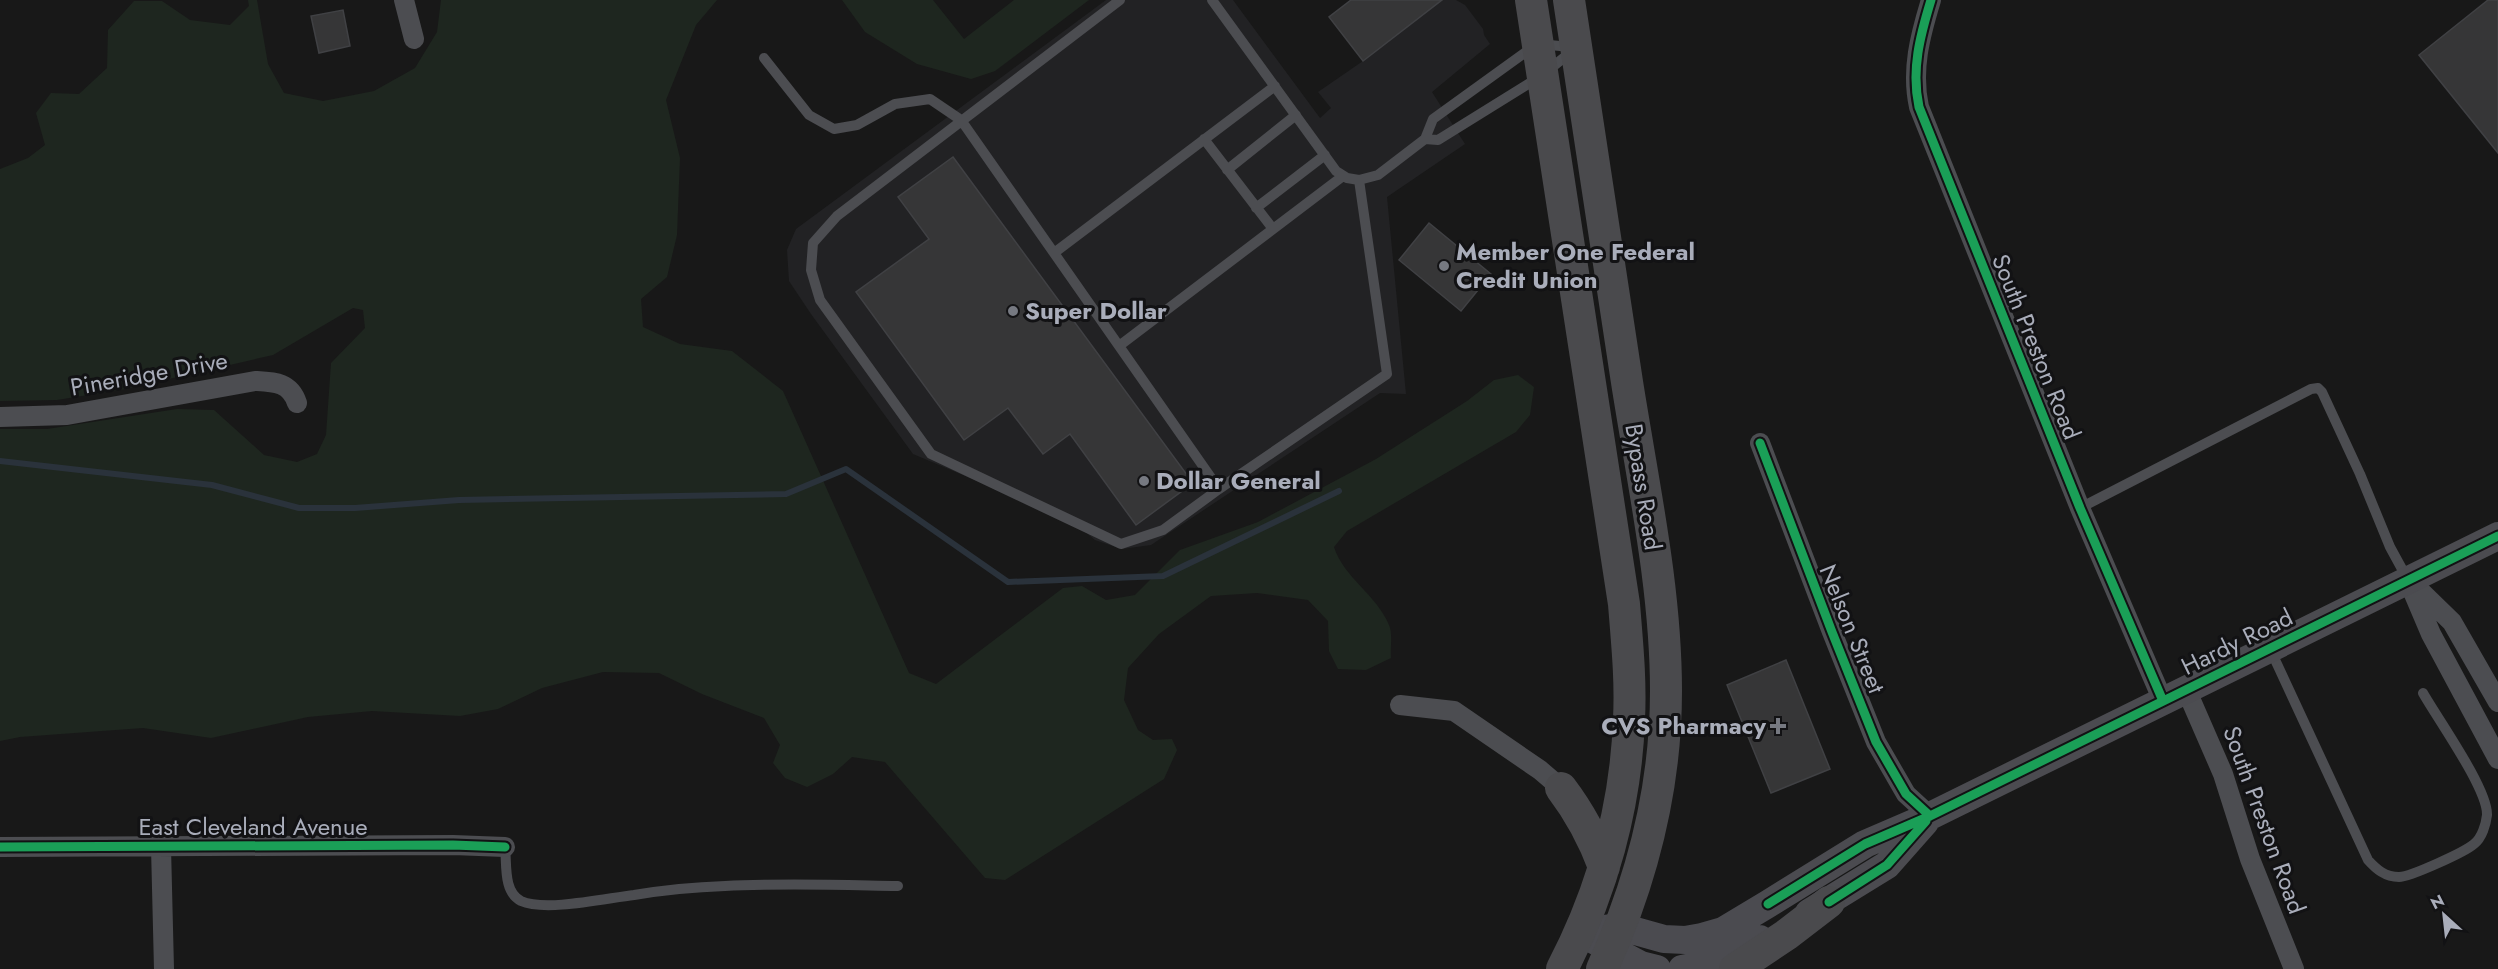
<svg xmlns="http://www.w3.org/2000/svg" width="2498" height="969" viewBox="0 0 2498 969" font-family="Jost,sans-serif">
<style>
.built{fill:#222224}
.green{fill:#1e261f}
.lines{fill:none;stroke-linecap:round;stroke-linejoin:round}
.stream{stroke:#2a323b;stroke-width:6}
.building{fill:#363637;stroke:#404144;stroke-width:1.5}
.service{stroke:#4c4d51;stroke-width:10}
.minor{stroke:#4c4d51;stroke-width:20}
.secondary{stroke:#4b4b50;stroke-width:28}
.primary{stroke:#4a4a4d;stroke-width:32}
.cycleway-casing{stroke:#121214;stroke-width:13}
.cycleway{stroke:#1a9f57;stroke-width:9}
.poi-dot{fill:#767981;stroke:#121214;stroke-width:2}
.labels{text-anchor:middle;stroke-width:6;stroke-linejoin:round;paint-order:stroke}
.poi-label{font-size:24px;font-weight:bold;fill:#a9adba;stroke:#121214;text-anchor:start}
.street-label{font-size:24px;fill:#a9adba;stroke:#121214}
</style>
<rect width="100%" height="100%" fill="#181818"/>
<path class="built" d="M1106,0H1233L1320,118L1331,108L1318,92L1363,61L1329,17L1351,0H1456L1465,5L1483,29L1484,35L1490,44L1432,92L1465,144L1387,197L1406,394L1380,393L1151,545L1122,549L1095,540L1072,521L913,454L811,314L789,281L787,250L796,229Z"/>
<path class="green" d="M248,0H257L268,64L284,93L323,101L374,91L415,68L437,32L441,0H717L696,25L666,100L680,158L677,235L667,277L641,299L643,327L680,344L732,351L783,391L909,673L936,684L1063,588L1082,586L1106,600L1135,595L1180,550L1258,522L1376,459L1467,401L1494,380L1518,375L1534,387L1530,415L1516,432L1347,531L1334,547C1344,578 1376,594 1389,625C1393,634 1390,649 1391,658L1366,670L1338,669L1329,651L1328,621L1308,600L1257,593L1211,596L1159,634L1128,668L1124,700L1138,730L1153,740L1172,739L1177,750L1164,779L1005,880L985,878L885,762L852,757L833,774L807,787L785,778L773,763L780,745L764,718L702,694L659,673L603,672L542,688L498,709L460,716L372,711L308,717L211,738L143,728L20,737L0,741V429H47L177,409L214,410L264,455L297,462L317,454L326,435L331,363L365,328L363,310L353,308L273,355L125,389L57,400L0,401V169L28,158L45,145L36,113L51,93L79,94L107,68L108,30L134,1H162L190,20L230,25L249,6Z
M842,0H933L964,39L1014,0H1089L995,71L971,79L917,64L865,32Z"/>
<g class="lines">
<path class="stream" d="M0,461L212,485L299,508H355L459,500L786,494L846,469L1008,582L1163,576L1339,491"/>
</g>
<path class="building" d="M1351,0H1442L1363,61L1329,17Z
M2488,0H2498V153L2419,55Z
M343,10L350,46L319,53L311,16Z
M953,157L1193,483L1136,525L1070,434L1043,454L1008,408L964,440L856,292L929,239L898,197Z
M1429,223L1491,274L1461,311L1399,260Z
M1786,660L1830,769L1771,793L1727,685Z"/>
<g class="lines">
<path class="service" d="M1120,0L837,216L813,243L811,270L820,300L931,454L1121,544L1163,530L1219,489
M1212,0L1336,171L1347,178L1359,180L1378,175L1425,139L1433,119L1537,44L1572,47
M764,58L809,115L834,129L857,125L895,104L930,99L961,120L1219,489L1387,374L1359,180
M1204,139L1273,229
M1425,139L1438,140L1541,76L1571,52
M1227,170L1296,115
M1256,208L1325,155
M1054,253L1275,86
M1119,346L1343,176
M2080,508L2311,389L2318,388L2322,392L2360,474L2390,547L2408,580
M2271,651L2368,860C2376,869 2385,877 2399,877C2410,877 2465,852 2474,844C2482,838 2486,824 2487,815C2488,789 2437,718 2423,693
M505,847C507,864 503,892 521,901C546,912 607,898 634,895C664,890 695,887 725,886C783,883 840,885 898,886"/>
<path class="minor" d="M404,0L414,39
M1931,0C1920,36 1911,70 1919,107L2080,508L2163,701
M0,417L67,415L255,381C274,382 290,382 297,403
M1760,443L1832,632L1876,742L1906,794L1930,816
M2408,580L2431,634L2498,759
M2415,586L2452,622L2498,702
M2186,689L2223,774L2250,859L2294,969
M1400,705L1454,711L1540,770L1561,788
M0,847L453,845L505,847
M161,847L164,969"/>
<path class="secondary" d="M1809,913L1887,865L1925,822
M1580,932L1621,927L1664,939L1685,940L1702,937L1723,931L1768,904L1865,844L1930,816L2498,536
M1590,938L1641,965L1657,969
M1682,969L1712,963L1760,939"/>
<path class="primary" d="M1531,0L1624,604C1627,642 1631,680 1629,719C1626,806 1602,892 1562,969
M1569,0C1588,127 1608,255 1627,382C1643,484 1666,588 1666,691C1666,789 1642,881 1602,969
M1561,788C1580,813 1593,837 1604,867
M1735,969L1786,935L1829,902"/>
<defs>
<path id="cycleway" d="M1931,0C1920,36 1911,70 1919,107L2080,508L2163,701
M1760,443L1832,632L1876,742L1906,794L1930,816
M0,847L453,845L505,847
M1829,902L1887,865L1926,821
M1768,904L1865,844L1930,816L2498,536"/>
</defs>
<use href="#cycleway" class="cycleway-casing"/>
<use href="#cycleway" class="cycleway"/>
</g>
<g class="poi-dot">
<circle cx="1444" cy="266" r="6"/>
<circle cx="1013" cy="311" r="6"/>
<circle cx="1144" cy="481" r="6"/>
<path d="M1775 717h6v6h6v6h-6v6h-6v-6h-6v-6h6z"/>
</g>
<g class="labels">
<g class="poi-label">
<text x="1456" y="260">Member One Federal<tspan x="1456" dy="28">Credit Union</tspan></text>
<text x="1025" y="319">Super Dollar</text>
<text x="1156" y="489">Dollar General</text>
<text x="1766" y="734" text-anchor="end">CVS Pharmacy</text>
</g>
<g class="street-label">
<text transform="translate(2036 347) rotate(68)" y="8">South Preston Road</text>
<text transform="translate(149 374) rotate(-10)" y="8">Pineridge Drive</text>
<text transform="translate(1643 487) rotate(81)" y="8">Bypass Road</text>
<text transform="translate(1852 629) rotate(68)" y="8">Nelson Street</text>
<text transform="translate(2237 642) rotate(-26)" y="8">Hardy Road</text>
<text transform="translate(2264 820) rotate(70)" y="8">South Preston Road</text>
<text x="253" y="835">East Cleveland Avenue</text>
</g>
</g>
<g transform="translate(2444 915) rotate(333)" stroke="#121214" stroke-width="4.5" paint-order="stroke">
<path d="M0-4.5L10 22L0 15L-10 22Z" fill="#a9adba"/>
<text y="-9" font-size="16" font-weight="bold" text-anchor="middle" fill="#a9adba">N</text>
</g>
</svg>
